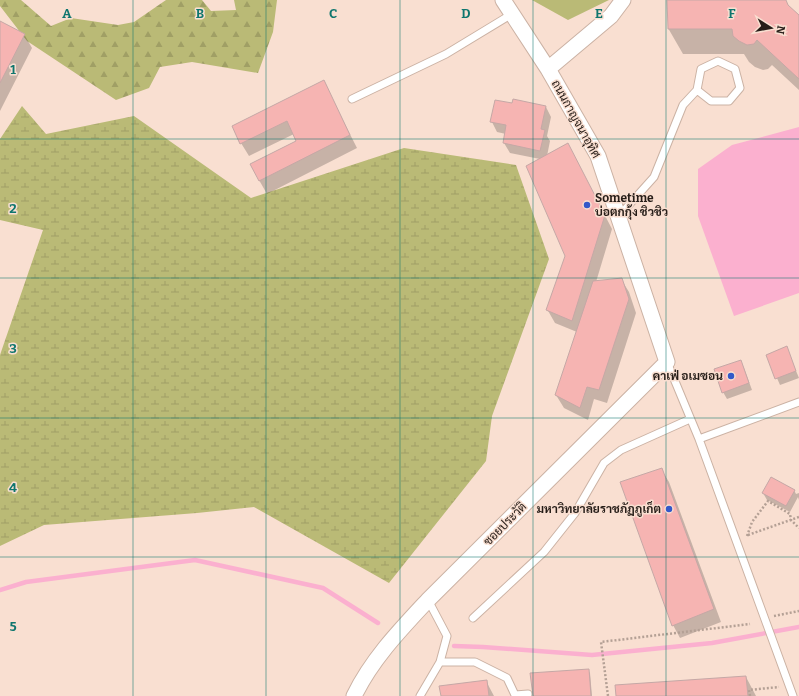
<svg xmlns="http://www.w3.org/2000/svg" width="799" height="696" viewBox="0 0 799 696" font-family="Bitter,Sarabun,serif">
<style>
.grass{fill:#baba76}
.forest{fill:url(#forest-firs)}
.wetland{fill:url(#wetland-marsh)}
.water{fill:#fbb0cf}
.shadow{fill:#0003}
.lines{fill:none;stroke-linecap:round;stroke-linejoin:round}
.stream{stroke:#fbb0cf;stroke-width:4.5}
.building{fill:#f6b4b2;stroke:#c5a8a6}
.lane-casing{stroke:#cbb2a4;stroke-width:9}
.street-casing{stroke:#cbb2a4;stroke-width:17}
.path{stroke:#b4a095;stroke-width:2.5;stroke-dasharray:2 2;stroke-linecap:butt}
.lane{stroke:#fff;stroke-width:7}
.street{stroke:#fff;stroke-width:15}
.grid{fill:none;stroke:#0f766e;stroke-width:1;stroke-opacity:0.55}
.poi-dot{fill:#3359c9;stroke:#f9dfd1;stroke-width:1.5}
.labels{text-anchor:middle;stroke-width:3;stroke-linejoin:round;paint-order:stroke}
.street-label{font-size:12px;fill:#261d18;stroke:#f9dfd1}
.poi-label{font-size:12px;font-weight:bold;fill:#261d18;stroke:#f9dfd1;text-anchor:end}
.grid-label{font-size:13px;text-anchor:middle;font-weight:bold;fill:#0f766e;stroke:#f9dfd1;stroke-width:3;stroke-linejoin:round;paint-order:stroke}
</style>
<defs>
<pattern id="forest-firs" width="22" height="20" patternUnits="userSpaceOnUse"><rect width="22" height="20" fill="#baba76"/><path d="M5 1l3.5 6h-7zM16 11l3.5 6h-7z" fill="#a09f65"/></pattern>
<pattern id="wetland-marsh" width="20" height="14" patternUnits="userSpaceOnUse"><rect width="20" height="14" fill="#baba76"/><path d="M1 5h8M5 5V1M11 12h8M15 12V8" fill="none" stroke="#a09f65"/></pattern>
</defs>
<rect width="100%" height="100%" fill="#f9dfd1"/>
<path class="grass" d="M532,0H609L568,20Z"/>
<path class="forest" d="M0,0H21L51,26L71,18L118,25L134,22L166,0H202L211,11L236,10L234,0H277L273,32L258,73L192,62L160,67L149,88L116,100L27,41L0,6Z"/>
<path class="wetland" d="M22,106L46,134L134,116L251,198L404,148L516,165L549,259L492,416L486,461L389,583L254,507L197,513L44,525L0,546V355L43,230L0,220V139Z"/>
<path class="water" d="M799,127V293L734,316L698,216V169L732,145Z"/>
<path class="shadow" d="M668,0H785L789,8L799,16V90L772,65L768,69L763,70L755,67L749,62L744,54H683L668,28Z
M0,22L24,34L32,48L0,111Z
M323,81L357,148L267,194L259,180L298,141L294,134L249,156L241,143Z
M513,104L546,107L551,117L547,136L550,141L547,156L575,158L612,229L596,282L621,279L629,292L636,313L607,403L594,399L588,420L564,408L556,395L577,332L555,323L547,309L566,256L540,159L510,153L504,143L506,134L497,132L492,122Z
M786,347L799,378L780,385L767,355Z
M740,361L744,368L752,390L727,399L723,392Z
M661,469L669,482L721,622L680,638L673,625Z
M794,490L796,494L799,493V500L798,497L790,512L767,500L763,493Z
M588,670L590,673L592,696H534Z
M746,677L756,696H617Z
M486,681L494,696H442Z"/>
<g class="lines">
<path class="stream" d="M0,590L26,582L195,560L323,588L378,623
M454,646L483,647L592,655L712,643L799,627"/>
</g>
<path class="building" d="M667,0H786L788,5L799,15V79L757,40L754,44L747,45L739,41L733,36L732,29H668Z
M0,21L25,34L0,83Z
M324,80L350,135L259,181L250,164L296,141L287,121L240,144L232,126Z
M513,99L546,106L541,129L545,130L540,151L503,143L506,125L490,122L495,100L512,103Z
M568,143L605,215L572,321L546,310L565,256L526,166Z
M622,278L629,299L599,390L587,387L580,408L555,395L593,281Z
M787,346L796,371L775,379L766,355Z
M741,360L749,383L722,393L714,369Z
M662,468L714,609L672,626L620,482Z
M771,477L795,490L786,506L762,493Z
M589,669L591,696H533L530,673Z
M746,676L748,696H616L615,685Z
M487,680L489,696H441L439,686Z"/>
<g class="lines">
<defs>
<path id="lane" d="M352,99L446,54L512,14
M619,216L654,177L683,105L697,90L701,69L718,61L735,69L740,88L729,101H711L697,90
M667,362L699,439L793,696
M699,439L799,402
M473,618L544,552L575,513L604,463L621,450L690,419
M440,662H475L507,678L515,695L528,694
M420,696L440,662L447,636L428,600"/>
<path id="street" d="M548,69L611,16L623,0
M354,696C372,659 400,630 428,600L667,362L598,156L548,69L503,0"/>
</defs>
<use href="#lane" class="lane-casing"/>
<use href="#street" class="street-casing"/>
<path class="path" d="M748,535L799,517
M747,536L752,522L768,501L790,514L791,520L799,528
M774,616L799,611
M608,696L601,642L750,624
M750,696L749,690L779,687"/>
<use href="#lane" class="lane"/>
<use href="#street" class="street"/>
</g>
<path class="grid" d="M133,0V696M266,0V696M400,0V696M533,0V696M666,0V696M0,139H799M0,278H799M0,418H799M0,557H799"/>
<g class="poi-dot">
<circle cx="587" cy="205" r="4"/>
<circle cx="731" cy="376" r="4"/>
<circle cx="669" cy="509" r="4"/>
</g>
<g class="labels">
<g class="street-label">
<text transform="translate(576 119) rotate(61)" y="4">ถนนกาญจนาอุทิศ</text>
<text transform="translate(505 524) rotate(-45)" y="4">ซอยประวัติ</text>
</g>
<g class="poi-label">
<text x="595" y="202" text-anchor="start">Sometime<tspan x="595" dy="14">บ่อตกกุ้ง ชิวชิว</tspan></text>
<text x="723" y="380">คาเฟ่ อเมซอน</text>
<text x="661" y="513">มหาวิทยาลัยราชภัฏภูเก็ต</text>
</g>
</g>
<g class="grid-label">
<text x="67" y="18">A</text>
<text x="200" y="18">B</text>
<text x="333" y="18">C</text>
<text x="466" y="18">D</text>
<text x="599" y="18">E</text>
<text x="732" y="18">F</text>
<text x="13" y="74">1</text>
<text x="13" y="213">2</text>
<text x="13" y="353">3</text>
<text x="13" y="492">4</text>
<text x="13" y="631">5</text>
</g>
<g transform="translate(771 28) rotate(101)" stroke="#f9dfd1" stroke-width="3" paint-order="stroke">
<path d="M0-3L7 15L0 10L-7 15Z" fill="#261d18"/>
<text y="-6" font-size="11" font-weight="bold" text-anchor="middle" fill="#261d18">N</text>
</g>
</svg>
